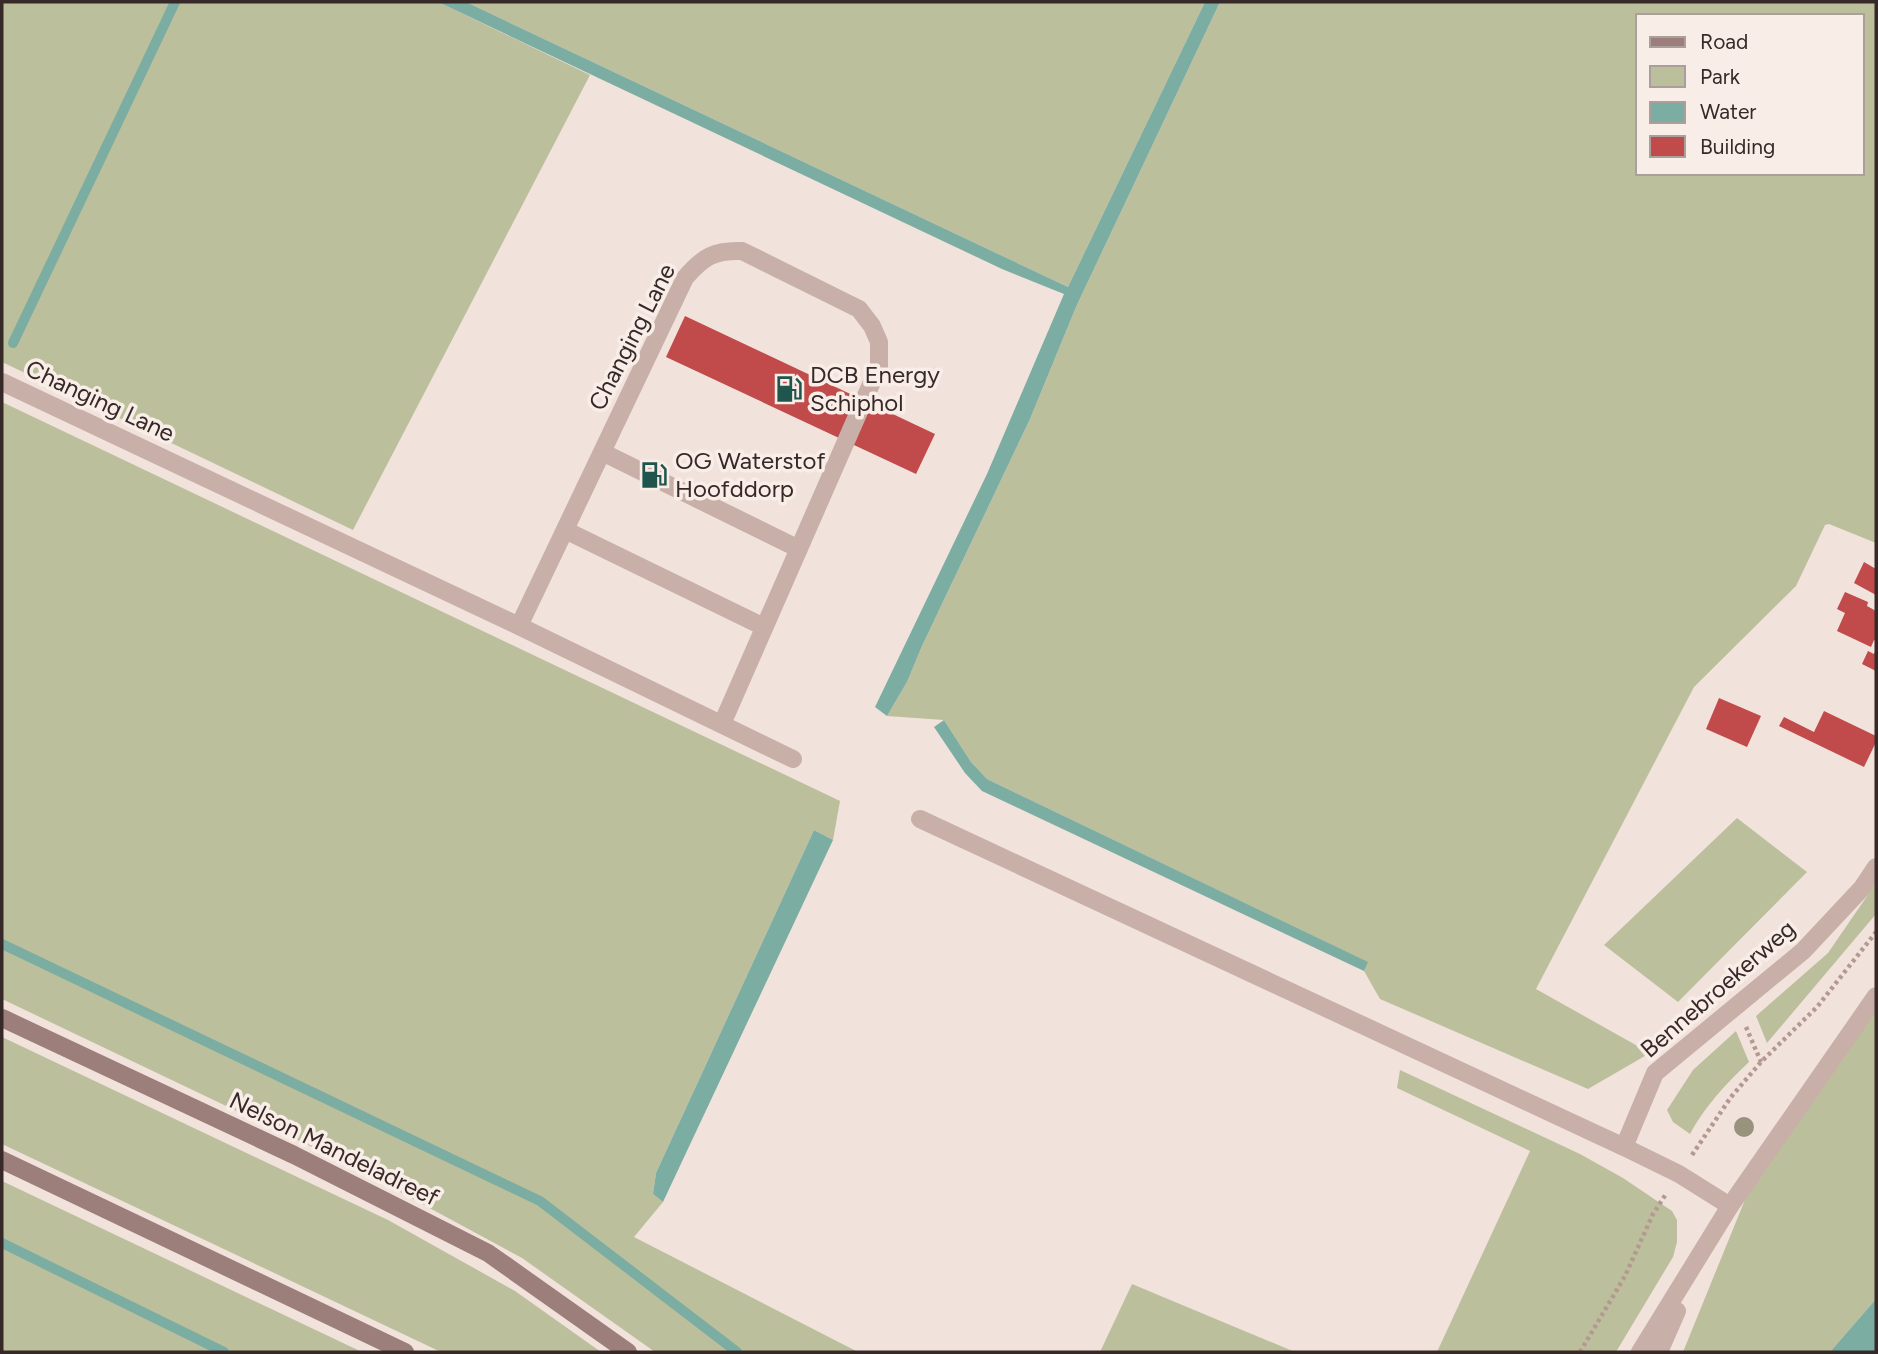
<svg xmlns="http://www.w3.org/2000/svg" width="1878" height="1354" viewBox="0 0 1878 1354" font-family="Figtree,sans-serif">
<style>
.green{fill:#bcbf9c;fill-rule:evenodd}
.water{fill:#7cada3}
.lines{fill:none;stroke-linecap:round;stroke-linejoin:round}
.stream{stroke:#7cada3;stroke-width:10}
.building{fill:#c14a4a}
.path{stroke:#b49993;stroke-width:4.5;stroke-dasharray:3.5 3.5;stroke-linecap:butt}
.service{stroke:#c8afa8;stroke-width:18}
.minor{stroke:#c8afa8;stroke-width:18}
.tertiary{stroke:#c8afa8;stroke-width:18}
.secondary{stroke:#9c7e7a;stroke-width:18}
.tree{fill:#97937c}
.labels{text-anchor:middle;stroke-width:7;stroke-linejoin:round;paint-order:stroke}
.street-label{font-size:24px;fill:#362928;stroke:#f9ede8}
.poi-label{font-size:24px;fill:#362928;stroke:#f9ede8;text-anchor:start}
</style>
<rect width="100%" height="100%" fill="#f1e2dc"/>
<path class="green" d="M2,2H438L590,75L353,530L2,362Z
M466,2H1205L1068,287Z
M1220,2H1876V543L1829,524L1825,525L1796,586L1694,687L1536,989L1650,1053L1588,1089L1380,999L1364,971L1367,962L987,779L971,762L944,720L887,716L907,682L922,646L1030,419L1076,307ZM1638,16H1862V173H1638Z
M2,402L840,801L833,840L814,830L656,1173L653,1194L663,1202L634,1237L858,1352H655L522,1258L350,1165L2,999Z
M1737,818L1807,872L1678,1002L1604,945Z
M1876,883V914L1767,1043L1756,1016L1828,953Z
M1876,1009V1299L1830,1352H1683L1753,1180Z
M1736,1031L1749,1062C1726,1084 1705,1106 1690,1134L1673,1122L1667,1110L1693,1070Z
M2,1037L388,1220L515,1291L601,1352H441L2,1144Z
M1400,1070L1580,1154L1623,1178L1672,1211L1677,1220V1242L1673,1257L1616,1352H1437L1530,1151L1397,1088Z
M2,1181L362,1352H2Z
M1132,1284L1295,1352H1100Z"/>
<path class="water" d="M438,2H466L1068,287L1205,2H1220L1076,307L1030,419L922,646L907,682L887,716L875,707L987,474L1064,294L1002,269Z
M944,720L971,762L987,779L1368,962L1364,971L982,791L965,773L934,727Z
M814,830L833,840L663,1202L653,1194L656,1173Z
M1876,1299V1352H1830Z"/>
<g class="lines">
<path class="stream" d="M13,343L175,2
M2,944L540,1201L737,1352
M2,1243L224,1352"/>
</g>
<path class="building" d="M685,316L935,434L916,474L666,357Z
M1864,562L1876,569V595L1854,583Z
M1845,592L1868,602L1867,606L1876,611V641L1874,640L1871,647L1837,631L1845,613L1837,609Z
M1876,649V671L1862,664L1868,651L1874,654Z
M1719,698L1761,716L1747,747L1706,729Z
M1824,711L1876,736V742L1864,767L1779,726L1784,717L1814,732Z"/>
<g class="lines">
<path class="path" d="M1746,1027L1761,1062
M1692,1155L1731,1097L1761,1062L1817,1007L1876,932
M1580,1352L1625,1276L1653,1214L1666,1194"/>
<path class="service" d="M602,452L799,549
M565,530L764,627
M519,626L685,278C703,257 714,250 742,251L859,309L872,326L879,342V366L722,724
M920,819L1624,1147
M1730,1206L1679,1174L1624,1147L1655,1073L1803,951L1862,888L1876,867"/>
<path class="minor" d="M2,382L519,626L793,759"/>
<path class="tertiary" d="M1640,1352L1730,1206L1876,996
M1659,1352L1677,1311"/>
<path class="secondary" d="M2,1018L294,1155L488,1253L628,1352
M2,1160L405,1352"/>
</g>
<circle class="tree" cx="1744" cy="1127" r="10"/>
<defs>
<symbol id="fuel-bare" viewBox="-9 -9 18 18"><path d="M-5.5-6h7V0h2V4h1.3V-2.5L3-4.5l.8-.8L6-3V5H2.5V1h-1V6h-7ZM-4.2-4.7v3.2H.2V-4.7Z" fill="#1f554c" stroke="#f9ede8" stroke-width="2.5" paint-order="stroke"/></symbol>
</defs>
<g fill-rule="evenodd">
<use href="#fuel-bare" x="770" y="370" width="38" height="38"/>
<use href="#fuel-bare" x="635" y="456" width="38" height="38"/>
</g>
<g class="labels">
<g class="street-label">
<text transform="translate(632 337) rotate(-63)" y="8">Changing Lane</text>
<text transform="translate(100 401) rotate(25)" y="8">Changing Lane</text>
<text transform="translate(1718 989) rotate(-41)" y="8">Bennebroekerweg</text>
<text transform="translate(334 1149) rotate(26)" y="8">Nelson Mandeladreef</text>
</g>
<g class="poi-label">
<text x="810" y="383">DCB Energy<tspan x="810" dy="28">Schiphol</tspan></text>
<text x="675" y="469">OG Waterstof<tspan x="675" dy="28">Hoofddorp</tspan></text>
</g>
</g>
<rect width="1878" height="1354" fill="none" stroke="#362928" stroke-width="7"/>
<rect x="1636" y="14" width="228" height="161" fill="#f9ede8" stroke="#ab9f9b" stroke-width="2"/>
<rect x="1650" y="37" width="35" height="10" fill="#9c7e7a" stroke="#ab9f9b" stroke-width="2"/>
<text x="1700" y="49" font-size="21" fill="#362928">Road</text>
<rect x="1650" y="66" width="35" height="21" fill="#bcbf9c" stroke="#ab9f9b" stroke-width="2"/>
<text x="1700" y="84" font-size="21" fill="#362928">Park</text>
<rect x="1650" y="102" width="35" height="21" fill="#7cada3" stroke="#ab9f9b" stroke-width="2"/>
<text x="1700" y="119" font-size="21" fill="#362928">Water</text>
<rect x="1650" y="136" width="35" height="21" fill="#c14a4a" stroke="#ab9f9b" stroke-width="2"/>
<text x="1700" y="154" font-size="21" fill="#362928">Building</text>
</svg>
